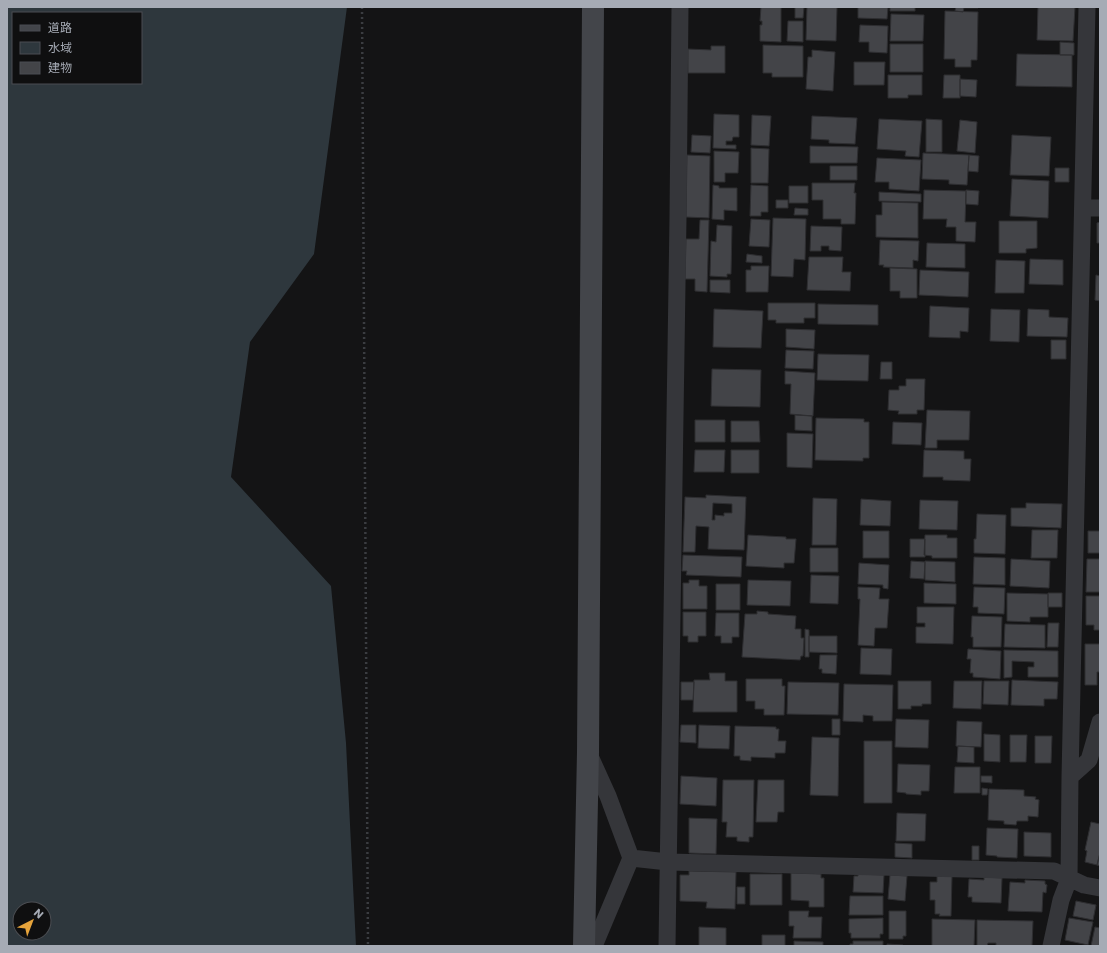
<svg xmlns="http://www.w3.org/2000/svg" width="1107" height="953" viewBox="0 0 1107 953" font-family="Poppins,'Noto Sans JP',sans-serif">
<style>
.water{fill:#2e373d;fill-rule:evenodd}
.building{fill:#434448;stroke:#2e2e31;fill-rule:evenodd}
.lines{fill:none;stroke-linecap:round;stroke-linejoin:round}
.path{stroke:#3b3d41;stroke-width:2.5;stroke-dasharray:2 3;stroke-linecap:butt}
.street{stroke:#35363a;stroke-width:17}
.secondary{stroke:#43454a;stroke-width:22}
</style>
<rect width="100%" height="100%" fill="#141415"/>
<path class="water" d="M7,7H347L314,254L250,342L231,477L331,586L346,743L356,946H7ZM13,13H141V83H13ZM20,909H44V933H20Z"/>
<path class="building" d="M761,7H781V42L760,41V25H762V21H760Z
M795,7H804L803,18H795Z
M807,7H837L836,41L806,40Z
M858,7H888L887,19L858,18Z
M890,7H915V11H890Z
M956,7H978V8H964L963,12L955,11Z
M1038,7H1075L1073,41L1037,40Z
M945,11L978,12L977,60H971V67H955V59H944Z
M891,14L924,15L923,41H890Z
M788,21H803V42L787,41Z
M860,25L888,26L887,53L869,52V42H859Z
M1060,42L1074,43V55H1060Z
M890,44H923V72H890Z
M763,45L803,46V77H772V73H763Z
M711,46H725V73H688V49L711,50Z
M812,50L835,52L833,91L806,89L808,57H812Z
M1017,54L1072,55V87L1016,86Z
M854,62H885L884,85H854Z
M888,75H922V95H908V98H888Z
M944,75H960V98H943Z
M960,79L977,80L976,97L960,96Z
M714,114L739,115V137H733L732,141H726V145H736V149L713,148Z
M752,115L771,116L769,146L751,145Z
M812,116L857,118L855,144L829,143V140L811,139Z
M879,119L922,121L919,157L905,156L906,151L877,149Z
M926,119L942,120V152H926Z
M960,120L977,122L975,153L957,151Z
M692,135L711,136L710,153L691,152Z
M1012,135L1051,137L1049,176L1010,175Z
M810,146L858,147L857,163H810Z
M751,148L769,149L768,183H751Z
M714,151L739,152L738,173H725V182H714Z
M923,153L969,155L967,185L949,184V180L922,179Z
M687,155L710,156L709,218L686,217Z
M969,155L979,156L978,172L968,171Z
M877,158L921,160L919,191L889,189V182H875Z
M830,166H857V180H830Z
M1055,168H1069V182H1055Z
M1012,179L1049,181L1048,218L1010,216Z
M812,183H855L854,193H856L855,224H841V219H823V200H812Z
M713,185L719,186V188H737V211L724,210V220L712,219Z
M751,185L768,186V212H761V216H750Z
M789,186H808V203H789Z
M924,190L966,191L965,222H976L975,242L956,241V227H946L947,219H923Z
M966,190L979,191L978,205L966,204Z
M879,192L921,194V202L879,201Z
M776,200H788V208H776Z
M882,202L918,203V238L876,237V215H882Z
M795,208L808,209V215H794Z
M773,218L806,219L805,260L794,259L793,277L771,276Z
M751,219L770,220L769,247L749,246Z
M700,220H709L707,292L695,291V279H685L686,239H699Z
M999,221H1037V248L1026,249V253H999Z
M1100,222V243H1097V223Z
M717,225L732,226L731,274H727V277L710,276L711,241L716,242Z
M811,226L842,227L841,251L829,250V246H821V251H810Z
M880,240L919,241L918,261L913,260V268L883,267L884,265H879Z
M927,243L965,244V268L926,267Z
M747,254L762,256V263L746,262Z
M809,257H843L842,272H851L850,291L807,290Z
M1030,259L1063,260V285L1029,284Z
M996,260L1025,261L1024,293H995Z
M751,266H769L768,292H746V270H751Z
M890,268L917,269V298H900V291H890Z
M920,270L969,272L968,297L919,295Z
M1096,275L1100,276V301L1095,300Z
M710,280H730V293L710,292Z
M768,303H815V318H804V323H776V320H768Z
M818,304L878,305V325L818,324Z
M930,306L969,308L968,332L960,331V338L929,337Z
M714,309L763,311L761,348L713,347Z
M991,309L1020,310L1019,342L990,341Z
M1028,309L1049,310V317L1068,318L1067,337L1027,336Z
M786,329L815,330L814,349L786,347Z
M1051,340H1066V359H1051Z
M786,350L814,351L813,369L785,368Z
M818,354L869,355L868,381L817,380Z
M881,362H892V379H880Z
M712,369L761,370L760,407L711,406Z
M785,371L815,373L813,416L790,414L791,384H785Z
M906,379H925L924,410H917V414H898L899,411L888,410L889,390H899V386H906Z
M927,410L970,411L969,440H937V448H925Z
M795,415L812,416V431L795,430Z
M816,418L864,419V422H869V458H863V461L815,460Z
M695,420H725V442H695Z
M731,421H759L760,442H731Z
M893,422L922,423L921,445L892,444Z
M787,433L813,434L812,468L787,467Z
M695,450H725L724,472H694Z
M731,450H759V473H731Z
M924,450L964,451V459H971L970,481L943,480V477H923Z
M706,495L746,497L744,550L708,549L709,527L696,526L695,552H683L685,497L706,498ZM713,503L732,504V513H724V516L715,515V520H712Z
M813,498L837,499L836,545H812Z
M861,499L891,501L890,526L860,525Z
M920,500L958,501L957,530L919,529Z
M1026,503L1062,504L1061,528L1011,526V508H1026Z
M977,514L1006,515L1005,554L974,553V539H976Z
M1032,530H1058L1057,558H1031Z
M863,531H889V558H863Z
M1088,531H1100V553H1088Z
M748,535L786,537V539H796L794,563H784V568L746,566Z
M925,535H947V538H957V558H932V556L924,555Z
M910,539H925V557H910Z
M810,548H838V572H810Z
M683,555L742,557L741,577L686,575L687,571H682Z
M974,557L1005,558V585L973,584Z
M1011,559L1050,561L1049,588L1010,586Z
M1087,559H1100V592H1086Z
M911,561L925,562L924,579L910,578Z
M925,561L955,562V582L925,580Z
M859,563L889,565L888,589L883,588V585L858,584Z
M811,575L839,576L838,604L810,603Z
M689,580H699V586H707V609H683V583H689Z
M748,580L791,581L790,606L747,605Z
M924,583L956,584V604L924,603Z
M716,584H740V610H716Z
M858,587L880,588L879,599H889L887,628H875L874,646L858,645L860,599H858Z
M974,587L1005,588L1004,614L978,613V607H973Z
M1007,593L1048,594V617H1030V622L1007,621Z
M1048,593H1062V607H1048Z
M1086,596H1100V630H1094V625H1086Z
M917,607H954L953,644L916,643V627H925V623H917Z
M757,611L768,612V614L796,616L795,629H801V638H804L803,656H801L800,660L742,657L745,614H757Z
M683,612H706V636H698V642H688V636H683Z
M716,613H739V637H732V643H721V636H715Z
M972,616L1002,617L1001,647H973V637H971Z
M1048,623H1059L1058,647H1047Z
M1005,624L1045,625V648L1004,647Z
M805,629L809,630V657H805Z
M809,636H837V653L809,652Z
M1085,644H1100V672H1097V685H1085Z
M861,648L892,649L891,675L860,674Z
M968,649L1001,651L1000,679L973,677V673H970L971,659H967Z
M1004,650L1058,651V677H1028V667H1034V662L1012,661V677L1004,678Z
M820,655H837L836,674L822,673V669H819Z
M709,673H725V681H737V712H693L694,680H710Z
M746,679H782V686H785L784,715H764V709H755V701H746Z
M1012,680L1058,682L1057,699H1044V706L1011,705Z
M898,681H931V704H922V706H911V709H898Z
M954,681H982L981,709L953,708Z
M984,681H1009L1008,705L983,704Z
M681,682H694L693,700H681Z
M788,682L839,683L838,715L787,714Z
M844,684L893,685L892,721H873V716L863,715V722L843,721Z
M832,719H840V735H832Z
M896,719L929,720L928,748L895,747Z
M957,721L982,722L981,747L956,746Z
M681,725H696V743L680,742Z
M699,725L730,726L729,749L698,748Z
M735,726L776,727V729H779L778,741H786L785,753H775V758L751,757V761L740,760V756H734Z
M984,734L1000,735V762L984,761Z
M1010,735H1027L1026,762H1010Z
M1035,736H1052L1051,763H1035Z
M812,737L839,738L838,796L810,795Z
M864,741H892V803H864Z
M958,746L974,747V763L957,762Z
M898,764L930,765L929,791H921V795L906,794V793L897,792Z
M955,767H980V793H954Z
M681,776L717,778L716,806L680,804Z
M981,776H992V783L981,782Z
M723,780H754L753,837H749V842L737,841V837H726L727,822H722Z
M758,780H784V812H778L777,822H756Z
M982,788L988,789L987,795H982Z
M989,789L1024,790V796L1036,797L1035,799L1039,800L1038,817L1028,816V821H1017L1016,825L1004,824V821L988,820Z
M897,813L926,814L925,841H896Z
M689,818L717,819L716,854L689,853Z
M1091,822L1100,824V853L1097,865L1085,862L1087,851L1085,850Z
M987,828L1018,829L1017,858L997,857V856L986,855Z
M1024,832L1051,833V857L1024,856Z
M895,843L912,844V858L895,857Z
M972,846H979V860H972Z
M1100,853V866L1097,865Z
M689,871L736,872L735,909L706,908L707,902L680,901V875H689Z
M791,873L821,874V878H824V907H809V901L791,900Z
M750,874H782V905H750Z
M858,874L884,875L883,893L853,892L854,876H858Z
M890,875L907,876L905,901L888,899Z
M937,876H952L951,916H939L940,914H935V900H930V882H937Z
M984,877L1002,878L1001,903L972,902V897H968L969,879L984,880Z
M1025,880L1045,881V884L1047,885L1046,893L1043,892L1042,912L1008,911L1010,882L1025,883Z
M737,887H745V904H737Z
M850,896H883V915H849Z
M1076,901L1096,905L1093,920L1073,916Z
M789,911H809L808,917H822L821,938H793L794,926H789Z
M889,911H906V936H903V939H889Z
M883,918V934H880V938H851V933H849V919Z
M1069,918L1093,922L1088,945L1065,940Z
M932,919L975,920L974,946H932Z
M977,920L1033,921L1032,946H996V943H988L987,946H977Z
M699,927L726,928V946H699Z
M1095,927L1100,928V946H1091Z
M762,935H785V946H762Z
M794,941L823,942V946H794Z
M853,941H883V946H850V944H853Z
M887,944L903,945V946H887Z"/>
<g class="lines">
<path class="path" d="M362,7L368,946"/>
<path class="street" d="M1083,208H1100
M589,754L608,796L631,858
M1070,777L1089,760L1100,722
M594,946L631,858L668,862L1054,871L1084,885L1100,888
M667,946L678,218L680,7
M1051,946L1061,900L1069,879L1070,777L1087,7"/>
<path class="secondary" d="M584,946L588,752L593,7"/>
</g>
<rect width="1107" height="953" fill="none" stroke="#a6abb5" stroke-width="16"/>
<rect x="12" y="12" width="130" height="72" fill="#0f0f10" stroke="#4b4d52"/>
<rect x="20" y="25" width="20" height="6" fill="#43454a" stroke="#4b4d52"/>
<text x="48" y="32" font-size="12" fill="#a6abb5">道路</text>
<rect x="20" y="42" width="20" height="12" fill="#2e373d" stroke="#4b4d52"/>
<text x="48" y="52" font-size="12" fill="#a6abb5">水域</text>
<rect x="20" y="62" width="20" height="12" fill="#434448" stroke="#4b4d52"/>
<text x="48" y="72" font-size="12" fill="#a6abb5">建物</text>
<g transform="translate(32 921) rotate(42)"><circle r="19" fill="#0f0f10" stroke="#4b4d52"/>
<path d="M0-3L7 15L0 10L-7 15Z" fill="#e6a33b"/>
<text y="-6" font-size="11" font-weight="bold" text-anchor="middle" fill="#a6abb5">N</text>
</g>
</svg>
